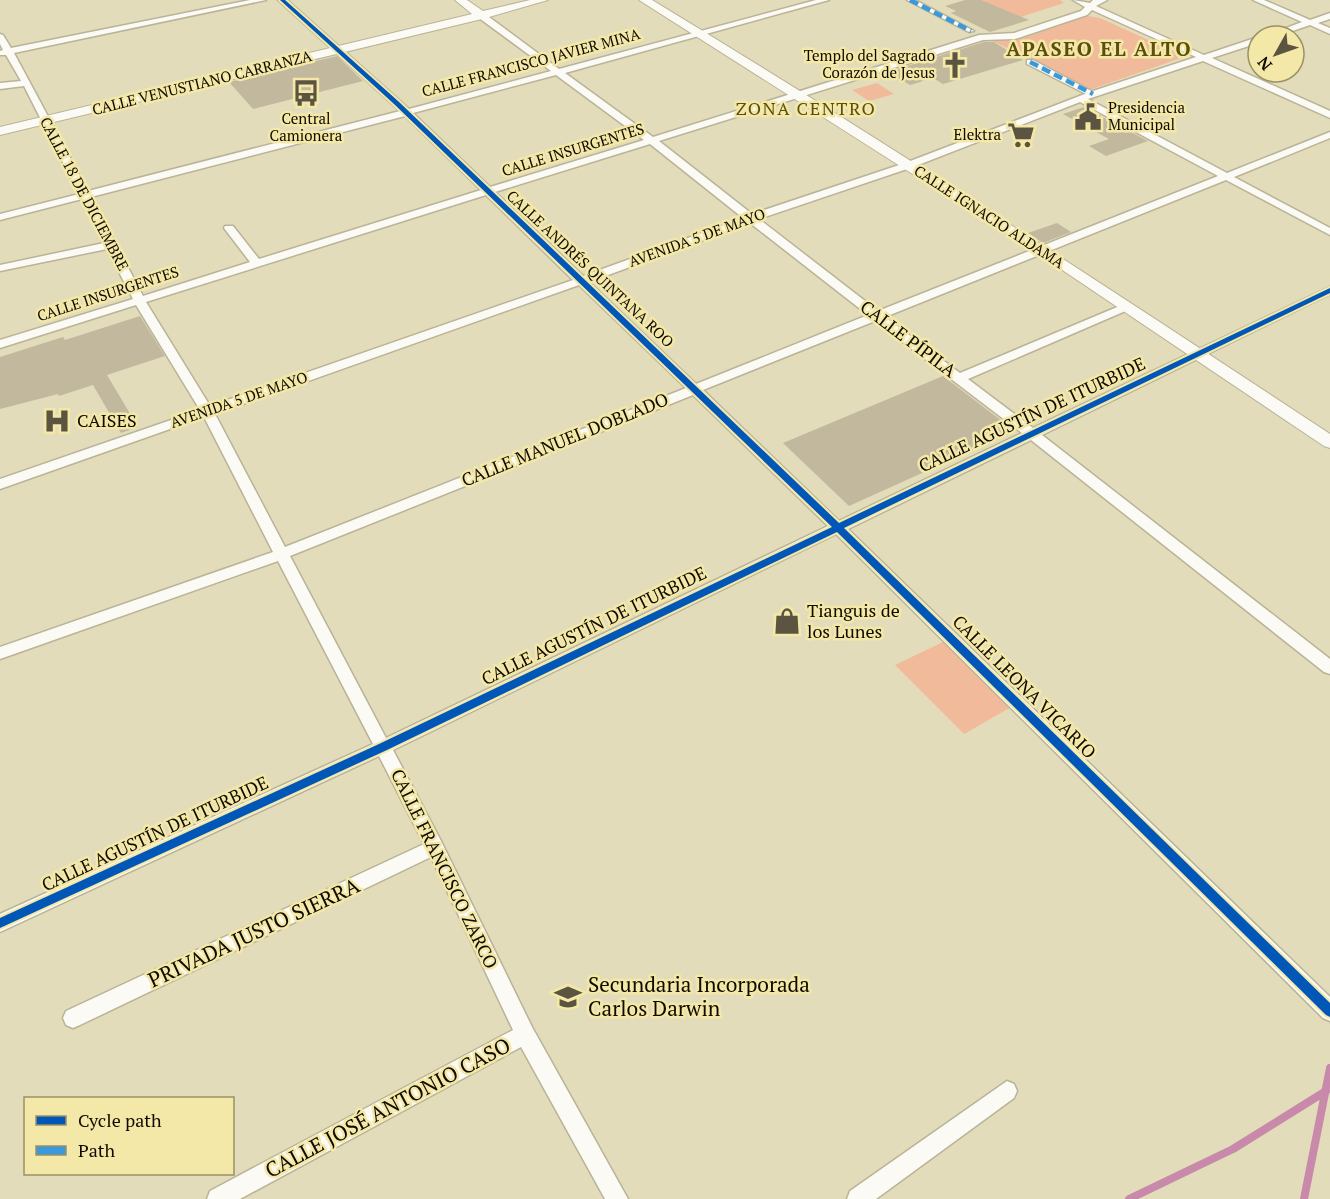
<svg xmlns="http://www.w3.org/2000/svg" width="1330" height="1199" viewBox="0 0 1330 1199" font-family="'PT Serif',serif">
<style>
.green{fill:#f1ba9a}
.lines{fill:none;stroke-linecap:round;stroke-linejoin:round}
.stream{stroke:#c889ab;stroke-width:8}
.building{fill:#c2b89e}
.pedestrian-casing{stroke:#b9b398;stroke-width:3}
.minor-casing{stroke:#b9b398;stroke-width:3}
.tertiary-casing{stroke:#b9b398;stroke-width:2}
.pedestrian{fill:#fbfaf5;fill-rule:evenodd}
.minor{fill:#fbfaf5;fill-rule:evenodd}
.tertiary{fill:#fbfaf5;fill-rule:evenodd}
.quiet{stroke:#3a99dc;stroke-width:4.5;stroke-dasharray:9 4.5;stroke-linecap:butt}
.cycleway-casing{stroke:#f4e8a8;stroke-width:4}
.cycleway{fill:#0057b8;fill-rule:evenodd}
.labels{text-anchor:middle;stroke-width:5;stroke-linejoin:round;paint-order:stroke}
.far-poi-label{font-size:15px;fill:#100b00;stroke:#f4e8a8;text-anchor:end}
.far-street-label{font-size:15px;fill:#100b00;stroke:#f4e8a8}
.far-quarter-label{font-size:18px;letter-spacing:1.5px;fill:#5b4f0b;stroke:#f4e8a8}
.street-label{font-size:18px;fill:#100b00;stroke:#f4e8a8}
.poi-label{font-size:18px;fill:#100b00;stroke:#f4e8a8;text-anchor:start}
.far-district-label{font-size:20px;font-weight:bold;letter-spacing:1.5px;fill:#5b4f0b;stroke:#f4e8a8}
.near-street-label{font-size:21px;fill:#100b00;stroke:#f4e8a8}
.near-poi-label{font-size:21px;fill:#100b00;stroke:#f4e8a8;text-anchor:start}
</style>
<rect width="100%" height="100%" fill="#e2dcba"/>
<path class="green" d="M981,0H1060L1064,3L984,29L951,13L985,2Z
M1088,16L1100,18L1177,53L1178,59L1089,90L991,40L1012,41Z
M877,83L894,94L869,101L852,90Z
M945,641L1013,706L964,734L895,665Z"/>
<g class="lines">
<path class="stream" d="M1129,1199L1233,1149L1326,1091
M1304,1199L1330,1068"/>
</g>
<path class="building" d="M965,0H981L1029,20L990,32L951,13L956,11L945,6Z
M984,42H994L1023,60L943,84L933,78L910,85L888,72Z
M337,56L363,81L253,109L229,82Z
M1084,107L1148,141L1106,156L1089,146L1109,139L1063,114Z
M1057,223L1071,232L1043,243L1028,233Z
M140,316L165,356L107,375L138,427L121,433L93,385L59,396L58,394L0,409V357L63,337L65,340Z
M943,376L1015,431L849,506L783,443Z"/>
<g class="lines">
<defs>
<path id="pedestrian" d="M907,0H915L974,31L969,32Z
M1027,60H1033L1097,94L1090,96L1027,64Z"/>
<path id="minor" d="M250,0H266L14,53L88,191L400,111L278,0H287L409,109L551,71L479,18V14H485L559,69L816,0H829L565,73L653,137L979,35L1014,33L1081,11L1085,7L1073,0L1090,3L1093,0H1107L1096,6L1204,55L1258,37V43L1212,58L1330,111V118L1203,61L1088,99L1227,173L1330,132V138L1234,177L1330,228V235L1226,180L885,317L960,373L1122,305H1130V309L968,379L1033,428L1330,287V294L1042,435L1330,659V674L1324,672L1031,440L848,529L1330,997V1021L1323,1018L836,534L393,750L441,841L532,1027L628,1199H605L521,1047L240,1199H207L210,1191L513,1030L431,857L80,1025L73,1028L66,1025L63,1018L66,1011L424,844L379,756L0,932V914L373,744L278,561L0,659V647L273,552L204,417L0,489V479L200,410L136,305L0,348V340L133,299L107,249L0,271V265L104,243L82,199L0,220V214L79,194L24,86L0,89V83L21,81L6,55H0V51L3,50L0,44V34L3,35L11,48ZM1092,10L1196,57L1090,92L905,163L752,214L659,141L983,40L1015,39L1087,15ZM556,75L644,140L490,187L413,113ZM1080,102L1218,176L878,311L759,219L913,167ZM405,116L481,190L259,259L233,226H225L224,228L250,262L143,296L91,197ZM650,144L743,218L583,276L495,192ZM486,195L573,280L210,406L146,302ZM750,223L868,315L696,384L589,282ZM579,285L686,388L285,547L215,414ZM875,321L1022,433L839,521L703,390ZM693,395L828,526L386,738L290,556Z
M1253,0H1264L1310,20L1330,13V19L1318,23L1330,28V34L1310,25L1278,36H1265L1302,22Z
M1007,1081L1014,1084L1017,1091L1014,1098L876,1199H847L850,1191Z"/>
<path id="tertiary" d="M455,0H467L483,11L530,0H548L482,19L0,135V127L472,14Z
M639,0H652C881,139 1106,286 1330,434V448L1324,446L1037,253Z"/>
</defs>
<use href="#pedestrian" class="pedestrian-casing"/>
<use href="#minor" class="minor-casing"/>
<use href="#tertiary" class="tertiary-casing"/>
<use href="#pedestrian" class="pedestrian"/>
<use href="#minor" class="minor"/>
<use href="#tertiary" class="tertiary"/>
<path class="quiet" d="M910,0L971,31
M1030,62L1093,94"/>
<defs>
<path id="cycleway" d="M280,0H285L398,101L839,523L1330,288V293L844,528L1330,1003V1017L1326,1015L837,532L387,750L0,928V918L379,744L832,527L394,104Z"/>
</defs>
<use href="#cycleway" class="cycleway-casing"/>
<use href="#cycleway" class="cycleway"/>
</g>
<defs>
<symbol id="church-bare" viewBox="-9 -9 18 18"><path d="M-1.2-6h2.4v3.5h3.3v2.4h-3.3V6h-2.4V-.1h-3.3v-2.4h3.3Z" fill="#5a5441" stroke="#f4e8a8" stroke-width="2.5" paint-order="stroke"/></symbol>
<symbol id="bus-bare" viewBox="-9 -9 18 18"><path d="M-5-6H5V4H4V6H2V4H-2V6H-4V4H-5ZM-3.5-4V0h7V-4ZM-3.5 1.2v1.5H-2V1.2ZM2 1.2v1.5H3.5V1.2Z" fill="#5a5441" stroke="#f4e8a8" stroke-width="2.5" paint-order="stroke"/></symbol>
<symbol id="civic-bare" viewBox="-9 -9 18 18"><path d="M-.6-6.5H3V-4.5H.6V-3L4-1V1h2V6H-6V1h2V-1L-.6-3ZM-1.2 2.5V6h2.4V2.5Z" fill="#5a5441" stroke="#f4e8a8" stroke-width="2.5" paint-order="stroke"/></symbol>
<symbol id="supermarket-bare" viewBox="-9 -9 18 18"><path d="M-6-5.5h2.5l.6 2H6L4.5 2H-2.5L-4.4-4H-6ZM-1.5 3.2a1.3 1.3 0 1 0 .1 0ZM3 3.2a1.3 1.3 0 1 0 .1 0Z" fill="#5a5441" stroke="#f4e8a8" stroke-width="2.5" paint-order="stroke"/></symbol>
<symbol id="hospital-bare" viewBox="-9 -9 18 18"><path d="M-5-5h3v3.5h4V-5h3V5h-3V1.5h-4V5h-3Z" fill="#5a5441" stroke="#f4e8a8" stroke-width="2.5" paint-order="stroke"/></symbol>
<symbol id="shop-bare" viewBox="-9 -9 18 18"><path d="M-5-2.5h2.3a2.7 3.5 0 0 1 5.4 0H5L5.5 6h-11ZM-1.5-2.5h3a1.5 2.3 0 0 0-3 0Z" fill="#5a5441" stroke="#f4e8a8" stroke-width="2.5" paint-order="stroke"/></symbol>
<symbol id="school-bare" viewBox="-9 -9 18 18"><path d="M0-5L7-2L0 1L-7-2ZM-4 1L0 2.5L4 1V4Q0 6-4 4Z" fill="#5a5441" stroke="#f4e8a8" stroke-width="2.5" paint-order="stroke"/></symbol>
</defs>
<g fill-rule="evenodd">
<use href="#church-bare" x="936" y="46" width="38" height="38"/>
<use href="#bus-bare" x="287" y="74" width="38" height="38"/>
<use href="#civic-bare" x="1069" y="98" width="38" height="38"/>
<use href="#supermarket-bare" x="1002" y="116" width="38" height="38"/>
<use href="#hospital-bare" x="38" y="402" width="38" height="38"/>
<use href="#shop-bare" x="768" y="602" width="38" height="38"/>
<use href="#school-bare" x="549" y="978" width="38" height="38"/>
</g>
<g class="labels">
<g class="far-poi-label">
<text x="935" y="61">Templo del Sagrado<tspan x="935" dy="17">Corazón de Jesus</tspan></text>
<text x="1108" y="113" text-anchor="start">Presidencia<tspan x="1108" dy="17">Municipal</tspan></text>
<text x="306" y="124" text-anchor="middle">Central<tspan x="306" dy="17">Camionera</tspan></text>
<text x="1001" y="140">Elektra</text>
</g>
<g class="far-street-label">
<text transform="translate(531 63) rotate(-15)" y="5">CALLE FRANCISCO JAVIER MINA</text>
<text transform="translate(202 83) rotate(-14)" y="5">CALLE VENUSTIANO CARRANZA</text>
<text transform="translate(573 150) rotate(-17)" y="5">CALLE INSURGENTES</text>
<text transform="translate(84 194) rotate(62)" y="5">CALLE 18 DE DICIEMBRE</text>
<text transform="translate(989 217) rotate(33)" y="5">CALLE IGNACIO ALDAMA</text>
<text transform="translate(697 238) rotate(-20)" y="5">AVENIDA 5 DE MAYO</text>
<text transform="translate(590 269) rotate(43)" y="5">CALLE ANDRÉS QUINTANA ROO</text>
<text transform="translate(108 294) rotate(-18)" y="5">CALLE INSURGENTES</text>
<text transform="translate(239 400) rotate(-19)" y="5">AVENIDA 5 DE MAYO</text>
</g>
<g class="far-quarter-label">
<text x="806" y="115">ZONA CENTRO</text>
</g>
<g class="street-label">
<text transform="translate(908 339) rotate(37)" y="6">CALLE PÍPILA</text>
<text transform="translate(1032 415) rotate(-25)" y="6">CALLE AGUSTÍN DE ITURBIDE</text>
<text transform="translate(565 440) rotate(-22)" y="6">CALLE MANUEL DOBLADO</text>
<text transform="translate(594 626) rotate(-26)" y="6">CALLE AGUSTÍN DE ITURBIDE</text>
<text transform="translate(1024 687) rotate(45)" y="6">CALLE LEONA VICARIO</text>
<text transform="translate(155 834) rotate(-25)" y="6">CALLE AGUSTÍN DE ITURBIDE</text>
<text transform="translate(444 869) rotate(64)" y="6">CALLE FRANCISCO ZARCO</text>
</g>
<g class="poi-label">
<text x="77" y="427">CAISES</text>
<text x="807" y="617">Tianguis de<tspan x="807" dy="21">los Lunes</tspan></text>
</g>
<g class="far-district-label">
<text x="1099" y="56">APASEO EL ALTO</text>
</g>
<g class="near-street-label">
<text transform="translate(254 933) rotate(-25)" y="7">PRIVADA JUSTO SIERRA</text>
<text transform="translate(388 1108) rotate(-28)" y="7">CALLE JOSÉ ANTONIO CASO</text>
</g>
<g class="near-poi-label">
<text x="588" y="992">Secundaria Incorporada<tspan x="588" dy="24">Carlos Darwin</tspan></text>
</g>
</g>
<rect x="24" y="1097" width="210" height="78" fill="#f4e8a8" stroke="#999065" stroke-width="1.5"/>
<rect x="36" y="1116" width="30" height="9" fill="#0057b8" stroke="#999065" stroke-width="1.5"/>
<text x="78" y="1127" font-size="18" fill="#100b00">Cycle path</text>
<rect x="36" y="1146" width="30" height="9" fill="#3a99dc" stroke="#999065" stroke-width="1.5"/>
<text x="78" y="1157" font-size="18" fill="#100b00">Path</text>
<g transform="translate(1276 54) rotate(230)"><circle r="28" fill="#f4e8a8" stroke="#999065" stroke-width="1.5"/>
<path d="M0-4.5L10 22L0 15L-10 22Z" fill="#5a5441"/>
<text y="-9" font-size="16" font-weight="bold" text-anchor="middle" fill="#100b00">N</text>
</g>
</svg>
